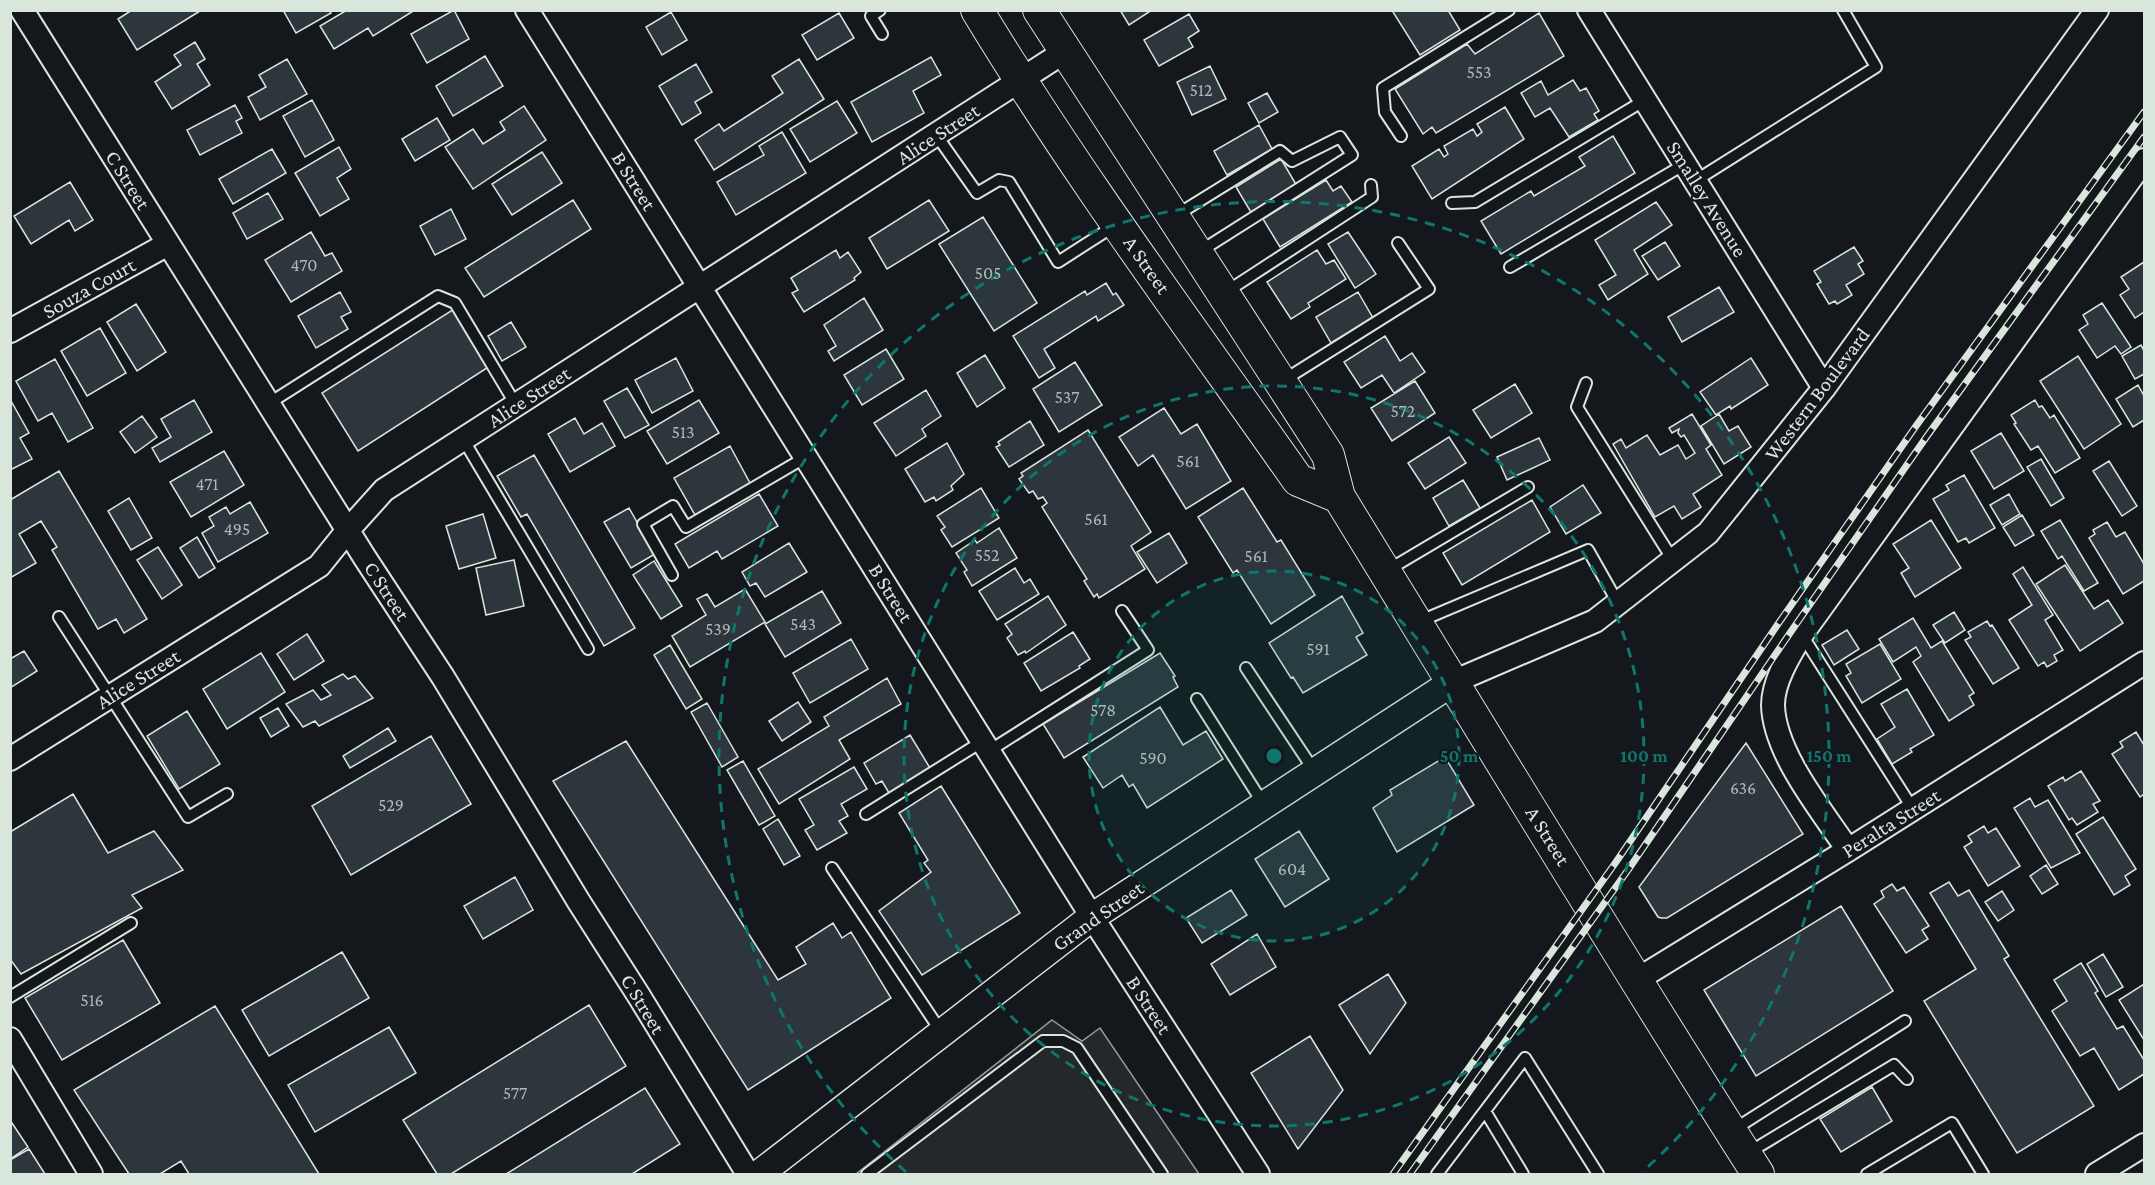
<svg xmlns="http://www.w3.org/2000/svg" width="2155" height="1185" viewBox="0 0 2155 1185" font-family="'Crimson Pro',serif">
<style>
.parking{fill:#24282b;stroke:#939e99;stroke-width:1.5}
.building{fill:#2c363c;stroke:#d8e6dc;stroke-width:1.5}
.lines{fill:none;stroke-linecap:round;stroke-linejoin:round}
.service-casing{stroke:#d8e6dc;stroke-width:14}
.minor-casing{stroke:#d8e6dc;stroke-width:26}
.tertiary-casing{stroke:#d8e6dc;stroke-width:30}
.secondary-casing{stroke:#d8e6dc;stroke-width:34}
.service{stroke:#14181c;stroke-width:10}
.minor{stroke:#14181c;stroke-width:22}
.tertiary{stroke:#14181c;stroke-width:27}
.secondary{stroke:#14181c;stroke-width:32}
.rail-casing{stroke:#d8e6dc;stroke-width:7}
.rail{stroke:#14181c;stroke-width:4.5;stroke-dasharray:14;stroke-linecap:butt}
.ring{fill:none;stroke:#0f766e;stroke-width:3;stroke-dasharray:10 8}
.labels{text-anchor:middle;stroke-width:4.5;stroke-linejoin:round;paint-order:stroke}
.number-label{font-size:18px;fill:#adbab4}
.street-label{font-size:21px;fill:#d8e6dc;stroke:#14181c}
.centre{fill:#0f766e;stroke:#14181c;stroke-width:3}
.ring-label{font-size:18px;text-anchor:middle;font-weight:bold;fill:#0f766e;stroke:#14181c;stroke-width:4.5;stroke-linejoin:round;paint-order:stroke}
</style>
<rect width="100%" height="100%" fill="#14181c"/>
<path class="parking" d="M1052,1020L1082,1041L1100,1028L1199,1174H856Z"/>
<path class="building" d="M132,10H200V11L137,50L118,19Z
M283,10H329L331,13L296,33Z
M347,10H415L373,36L368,28L334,49L320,26Z
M454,10L469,39L427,63L411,34Z
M1120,10H1152L1129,25Z
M1396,10H1448L1460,30L1420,55L1393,12Z
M671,12L687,40L662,55L646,27Z
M839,13L854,38L817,60L802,35Z
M1539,13L1564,56L1436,133L1432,127L1423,134L1395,89L1467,44L1475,54Z
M1189,14L1199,31L1188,38L1193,47L1159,66L1144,40Z
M195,42L205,59L197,64L210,85L172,109L155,82L181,65L174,55Z
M485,56L503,86L453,116L436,86Z
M931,57L941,75L913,91L924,113L872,142L851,102Z
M287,59L307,94L260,120L248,97L266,87L259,75Z
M799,59L824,99L714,170L695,140L719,124L724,131L783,93L772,76Z
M696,64L712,92L695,102L701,113L682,125L659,86Z
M1210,66L1226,99L1192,115L1177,82Z
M1573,80L1580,91L1586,88L1599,111L1594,114L1598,120L1569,137L1550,108L1535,117L1521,93L1541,81L1548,95Z
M1267,93L1278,112L1259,123L1248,103Z
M312,100L334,140L305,157L283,116Z
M837,101L857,133L810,162L790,129Z
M235,105L242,118L236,121L242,133L200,155L187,130Z
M524,106L546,140L473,189L445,147L473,129L483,144L505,130L500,122Z
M1505,107L1524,139L1432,199L1412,166L1439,149L1444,157L1448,154L1444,146L1473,129L1477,136L1482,132L1477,124Z
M437,118L450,140L415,161L402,139Z
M1259,125L1272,149L1227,175L1214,151Z
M782,132L806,173L736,215L717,182L764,155L759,146Z
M1613,136L1635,173L1501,254L1481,221L1531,191L1534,196L1585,166L1579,157Z
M339,147L351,169L337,178L349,199L320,216L295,173Z
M272,149L286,173L233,204L219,179Z
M542,152L562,183L512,215L492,184Z
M1281,159L1297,186L1252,214L1236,187Z
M1326,180L1333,191L1341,186L1352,202L1280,247L1263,219Z
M70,182L93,220L75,231L69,220L31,244L14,216Z
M268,193L283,219L247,239L233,213Z
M573,200L591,229L484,297L465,268Z
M929,200L949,231L887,269L869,238Z
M1656,202L1672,225L1634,250L1648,274L1608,300L1599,285L1616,275L1595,240Z
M451,209L466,239L435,255L420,226Z
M983,217L1037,303L994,331L939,244Z
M311,232L325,256L332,253L342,271L291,302L265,260Z
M1348,232L1376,274L1355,288L1328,244Z
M1665,242L1680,266L1658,280L1642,256Z
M1854,247L1863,261L1858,264L1864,274L1846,285L1852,295L1837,304L1835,301L1829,304L1817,284L1821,282L1814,271Z
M836,250L840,258L848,252L861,272L854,278L855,280L804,312L792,293L798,290L791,278Z
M1317,250L1326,264L1334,260L1346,279L1308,303L1310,307L1291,319L1267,282Z
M2144,262V312L2135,318L2120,295L2129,289L2121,277Z
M1106,283L1113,295L1116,293L1124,305L1098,321L1096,316L1044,349L1055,368L1039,378L1013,336L1085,291L1087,295Z
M1719,287L1734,312L1682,342L1668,317Z
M340,292L351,312L341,317L348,329L316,348L298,316Z
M1358,292L1373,318L1331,343L1316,317Z
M864,298L883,330L834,361L828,351L836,346L824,325Z
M2102,303L2131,347L2121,354L2115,346L2097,358L2079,330L2088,324L2083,315Z
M136,304L166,352L137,371L107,322Z
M454,309L490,366L358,451L322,393Z
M511,322L526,347L502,361L488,336Z
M100,328L126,373L87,396L61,351Z
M1385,336L1400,361L1412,353L1425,372L1394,393L1382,375L1361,388L1344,362Z
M2141,345L2144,351V374L2135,379L2122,356Z
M886,349L904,379L862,405L844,375Z
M985,355L1005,388L977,407L957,373Z
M2078,356L2121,424L2084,449L2040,381Z
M676,358L693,391L652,413L635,380Z
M1751,358L1768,385L1731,409L1730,406L1716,415L1700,392Z
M55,359L93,428L68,442L52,413L38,421L16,381Z
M1075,362L1102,405L1059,432L1033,389Z
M1415,381L1435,413L1392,441L1371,408Z
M1515,384L1532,413L1491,438L1473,410Z
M2138,385L2144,396V420L2133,427L2116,399Z
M627,388L649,425L625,438L604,401Z
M926,390L941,416L922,429L926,436L896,456L874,423Z
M10,399L29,433L20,438L32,459L10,470Z
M194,400L212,432L160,462L152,448L171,437L161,419Z
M699,400L719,433L667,464L647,431Z
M2035,400L2039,407L2042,406L2050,418L2054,415L2080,458L2055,473L2038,446L2031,450L2014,424L2016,423L2011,415Z
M1164,408L1181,434L1197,424L1231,481L1186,509L1153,455L1138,466L1119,437Z
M1692,414L1711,445L1706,449L1722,475L1693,494L1701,507L1682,519L1674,506L1655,517L1613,444L1621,439L1626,448L1647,435L1660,455L1678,445L1686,459L1695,453L1684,435L1681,437L1678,433L1679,429L1672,433L1669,428Z
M1719,414L1729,431L1738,426L1751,447L1724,464L1701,426Z
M142,416L157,437L135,453L120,432Z
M575,418L584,434L602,423L615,446L570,472L548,434Z
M1030,421L1044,445L1009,467L996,447L1000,445L998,442Z
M1088,430L1151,532L1131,546L1145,569L1099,598L1097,594L1094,597L1084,581L1087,579L1042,507L1047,503L1043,497L1038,499L1033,491L1029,493L1019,479L1023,476L1021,473Z
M2001,433L2024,471L1994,489L1971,451Z
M1449,437L1466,463L1425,489L1408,463Z
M1539,438L1550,460L1507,480L1497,457Z
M947,443L964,474L951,486L953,490L936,501L934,497L925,502L905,469Z
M730,446L750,483L695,515L674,478Z
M224,451L244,485L191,517L170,482Z
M534,455L635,628L604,646L527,514L521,517L497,476Z
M2041,459L2064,498L2051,506L2027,467Z
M2109,461L2137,506L2122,516L2093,471Z
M59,471L147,619L124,633L116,619L98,629L52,550L57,547L41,521L19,534L36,563L10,578V500Z
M1964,475L1995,528L1969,543L1966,538L1958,542L1933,499L1949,490L1946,485Z
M1463,480L1480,508L1449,526L1433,498Z
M1583,485L1601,513L1566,534L1550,507Z
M981,488L999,518L952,547L941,530L945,527L937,516Z
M1243,488L1277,542L1281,540L1315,595L1271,624L1237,570L1233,573L1198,517Z
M759,494L778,526L722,559L717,551L689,568L675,544Z
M2009,494L2020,514L2002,525L1990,505Z
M129,498L152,538L131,550L108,511Z
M1532,500L1550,532L1462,585L1443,553Z
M250,502L268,533L218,562L202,533L214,526L209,517L226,507L230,514Z
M629,508L655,554L631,568L604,522Z
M483,514L496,558L459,569L446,526Z
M2022,515L2034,535L2015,546L2003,527Z
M1931,520L1961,568L1915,597L1901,573L1909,568L1893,544Z
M2060,520L2098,583L2084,591L2062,556L2058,559L2041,531Z
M2107,522L2116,537L2125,532L2144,564V581L2123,594L2089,538L2095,534L2093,530Z
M999,528L1017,558L972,586L964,572L967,570L956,553L975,540L977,543Z
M1169,533L1187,563L1157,583L1137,552Z
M197,537L215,568L199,578L180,548Z
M789,543L807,572L765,597L756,583L750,586L742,572Z
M158,547L182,585L162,599L137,560Z
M514,560L524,606L486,615L476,568Z
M654,561L682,606L661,619L633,575Z
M2065,565L2094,609L2108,600L2123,623L2080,651L2036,584Z
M2023,567L2053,615L2045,620L2063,650L2054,655L2057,661L2047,667L2044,662L2038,666L2009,620L2032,605L2013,574Z
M1015,568L1024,583L1030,579L1039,594L997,620L979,591Z
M745,589L765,622L690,667L672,636L706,615L697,599L707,594L715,607Z
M822,591L841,623L785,657L765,624Z
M1048,596L1066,625L1026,653L1025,651L1018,655L1007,638L1012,634L1005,624Z
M1342,596L1363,633L1356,637L1367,655L1303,693L1293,677L1291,678L1269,643Z
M1954,612L1965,630L1945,643L1933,625Z
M1913,618L1931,648L1942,641L1974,693L1969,696L1974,705L1949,721L1913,662L1921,656L1916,647L1893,662L1879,639Z
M1987,621L1990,626L1992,625L2019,668L1993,684L1965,640L1971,637L1968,632Z
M1847,630L1859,649L1834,665L1822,645Z
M1073,632L1090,659L1079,666L1080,668L1041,691L1024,663Z
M307,634L324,661L294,680L277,654Z
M851,639L868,669L810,703L793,673Z
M1880,644L1901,679L1862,703L1846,676L1851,673L1846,664Z
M670,645L702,699L686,709L654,655Z
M24,651L37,671L10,688V659Z
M261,653L285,692L227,729L203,689Z
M1160,653L1175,676L1173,677L1178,687L1064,758L1043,724Z
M343,674L348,679L355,676L373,698L319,726L315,721L303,727L286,704L313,690L321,700L331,695L322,685Z
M887,678L901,704L839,740L850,759L779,804L758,769L829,726L824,717Z
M1907,689L1934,735L1910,749L1912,752L1892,764L1877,739L1895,727L1881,704Z
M798,702L811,722L782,741L769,721Z
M707,703L738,757L722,767L691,712Z
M1160,707L1183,745L1206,731L1223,759L1147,808L1133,784L1129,787L1122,775L1103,788L1083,757Z
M278,708L289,726L271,737L260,718Z
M187,711L220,764L179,789L147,736Z
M388,728L396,741L350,768L343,756Z
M2136,732L2144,745V794L2140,797L2112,754L2123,747L2120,742Z
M910,735L930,768L889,793L882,781L876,784L864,763Z
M431,736L471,804L351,875L312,806Z
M626,741L778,980L806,964L796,947L833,923L842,938L851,932L891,998L748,1090L553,781Z
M1746,743L1803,834L1667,918H1661L1658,917L1639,887Z
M1445,757L1474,805L1397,852L1373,808L1392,795L1390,790Z
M743,761L775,816L759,825L727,770Z
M854,767L867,789L841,804L848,816L839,821L847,833L817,850L805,830L814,825L799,799Z
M2081,771L2100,801L2093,804L2098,812L2077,825L2072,818L2069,820L2048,786L2063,777L2065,781Z
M941,786L1020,913L922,975L879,911L931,872L924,863L928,860L899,813Z
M73,794L108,853L154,831L183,870L132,895L142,908L21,974L10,959V832Z
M2030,798L2035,807L2048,800L2080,853L2051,868L2014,808Z
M2103,817L2136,869L2125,876L2130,885L2114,895L2076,834Z
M778,819L800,856L784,865L763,829Z
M1984,826L1988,833L1996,828L2020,866L1988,886L1964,847L1972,842L1968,836Z
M1299,831L1329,879L1285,907L1255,859Z
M2046,865L2058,884L2042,894L2030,876Z
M515,877L533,910L483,939L464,906Z
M1949,882L1958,896L1969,890L2009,956L2004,959L2094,1106L2017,1153L1924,1001L1976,969L1930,893Z
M1892,884L1897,891L1904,887L1929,926L1922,930L1928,939L1906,953L1874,904L1884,897L1881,891Z
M1231,890L1247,915L1202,943L1186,918Z
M2002,891L2014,910L1998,921L1985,902Z
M1841,906L1893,991L1756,1076L1704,990Z
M1257,934L1276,967L1230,995L1211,964Z
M123,940L160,1003L62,1060L25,998Z
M342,952L369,998L269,1056L242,1010Z
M2103,954L2123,987L2106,997L2087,964Z
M2081,963L2098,991L2095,993L2117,1029L2123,1026L2144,1060V1074L2119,1090L2094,1048L2080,1056L2052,1011L2067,1001L2054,980Z
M1388,974L1406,1003L1370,1054L1339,1005Z
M2144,984V1040L2119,1000Z
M589,1005L626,1066L451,1174H437L403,1120Z
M215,1006L319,1174H189L181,1161L160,1174H129L74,1090Z
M389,1027L416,1073L315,1132L288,1085Z
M1310,1036L1343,1090L1298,1149L1251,1073Z
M1872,1087L1892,1121L1841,1152L1820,1119Z
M645,1088L680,1144L632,1174H506Z
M10,1120L28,1147L10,1159Z
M29,1149L45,1174H10V1160Z"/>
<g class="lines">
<defs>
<path id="service" d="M880,10L871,16L882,34
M937,136L977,193L999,180L1009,182L1058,262L1114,226
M1401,136L1385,112L1383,88L1509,10
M1695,181L1876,67L1843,10
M1452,203L1475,202L1645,100
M1175,216L1280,151L1292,161L1340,137L1352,155L1199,252
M1510,267L1685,164
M1226,292L1372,197L1371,185
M1284,380L1429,289L1398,243
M1586,383L1577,407L1673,560
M268,404L438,296L455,303L516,405
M463,439L588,649
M1388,570L1528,487
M672,575L643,524L673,506L686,527L806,457
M59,617L188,817L227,794
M1418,622L1588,550L1618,603
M1802,635L1913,809
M1246,668L1315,772
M1197,699L1264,805
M989,751L1148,650L1122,611
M866,814L983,741
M832,868L942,1033
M10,997L131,923
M1485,1111L1523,1174
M1733,1130L1905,1021
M1748,1153L1894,1065L1907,1079
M867,1174L1043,1041H1063L1077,1048L1162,1174
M1437,1174L1525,1058L1598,1174
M1867,1174L1952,1123L1983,1174"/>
<path id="minor" d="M22,10L365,558L443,677L579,902L639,996L748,1174
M527,10L1092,917L1258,1174
M1589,10L1824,388
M10,331L168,244
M1453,682L1595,621L1708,533L1824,388L2097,10
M10,759L319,566L348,530L384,490L1064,52
M1848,850C1822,811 1774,753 1773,705C1773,681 1790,654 1802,634L2144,160
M1635,981L1848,850L2144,663
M10,1039L91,1174
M2097,1174L2144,1145"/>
<path id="tertiary" d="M759,1174L1092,917L1453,682"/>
<path id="secondary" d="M977,10C1075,172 1189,325 1298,480L1339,497
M1039,10L1328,455L1339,497C1478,723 1615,950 1758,1174"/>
</defs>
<use href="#service" class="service-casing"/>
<use href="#minor" class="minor-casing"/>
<use href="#tertiary" class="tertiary-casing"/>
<use href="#secondary" class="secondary-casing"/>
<use href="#service" class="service"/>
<use href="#minor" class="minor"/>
<use href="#tertiary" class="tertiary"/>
<use href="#secondary" class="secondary"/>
<defs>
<path id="rail" d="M1393,1174L1616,862L1778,624L1916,426L2144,112
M1410,1174L1628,870L1790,633L1927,436L2144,137"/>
</defs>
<use href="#rail" class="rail-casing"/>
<use href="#rail" class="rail"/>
</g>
<circle cx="1274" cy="756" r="185" fill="#0f766e" fill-opacity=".12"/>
<g class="ring">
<circle cx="1274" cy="756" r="185"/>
<circle cx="1274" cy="756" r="370"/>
<path d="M906 1172A555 555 0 1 1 1642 1172"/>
</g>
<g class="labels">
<g class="number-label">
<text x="1479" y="78">553</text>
<text x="1201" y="96">512</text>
<text x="304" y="271">470</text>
<text x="988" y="279">505</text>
<text x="1067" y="403">537</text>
<text x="1403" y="417">572</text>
<text x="683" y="438">513</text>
<text x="1188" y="467">561</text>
<text x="207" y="490">471</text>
<text x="1096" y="525">561</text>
<text x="237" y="535">495</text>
<text x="987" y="561">552</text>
<text x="1256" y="562">561</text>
<text x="803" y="630">543</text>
<text x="718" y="635">539</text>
<text x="1318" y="655">591</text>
<text x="1103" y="716">578</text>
<text x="1153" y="764">590</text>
<text x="1743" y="794">636</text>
<text x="391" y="811">529</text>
<text x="1292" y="875">604</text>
<text x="92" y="1006">516</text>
<text x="515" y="1099">577</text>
</g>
<g class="street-label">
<text transform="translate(938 134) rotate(-33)" y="7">Alice Street</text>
<text transform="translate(128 180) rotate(58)" y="7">C Street</text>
<text transform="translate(634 181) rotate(58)" y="7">B Street</text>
<text transform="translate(1707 199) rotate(58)" y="7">Smalley Avenue</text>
<text transform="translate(1147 265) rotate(55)" y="7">A Street</text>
<text transform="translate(89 288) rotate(-29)" y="7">Souza Court</text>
<text transform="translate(1817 394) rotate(-53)" y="7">Western Boulevard</text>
<text transform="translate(529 397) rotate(-33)" y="7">Alice Street</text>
<text transform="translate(387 591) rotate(57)" y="7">C Street</text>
<text transform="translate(891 593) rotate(58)" y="7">B Street</text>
<text transform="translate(138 679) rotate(-32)" y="7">Alice Street</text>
<text transform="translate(1891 823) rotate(-32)" y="7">Peralta Street</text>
<text transform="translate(1548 836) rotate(58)" y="7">A Street</text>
<text transform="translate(1098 916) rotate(-35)" y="7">Grand Street</text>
<text transform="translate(643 1004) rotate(59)" y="7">C Street</text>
<text transform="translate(1149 1005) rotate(57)" y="7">B Street</text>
</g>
</g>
<circle cx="1274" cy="756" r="9" class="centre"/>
<g class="ring-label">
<text x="1459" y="762">50 m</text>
<text x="1644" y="762">100 m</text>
<text x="1829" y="762">150 m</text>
</g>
<rect width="2155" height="1185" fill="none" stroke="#d8e6dc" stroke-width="24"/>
</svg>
